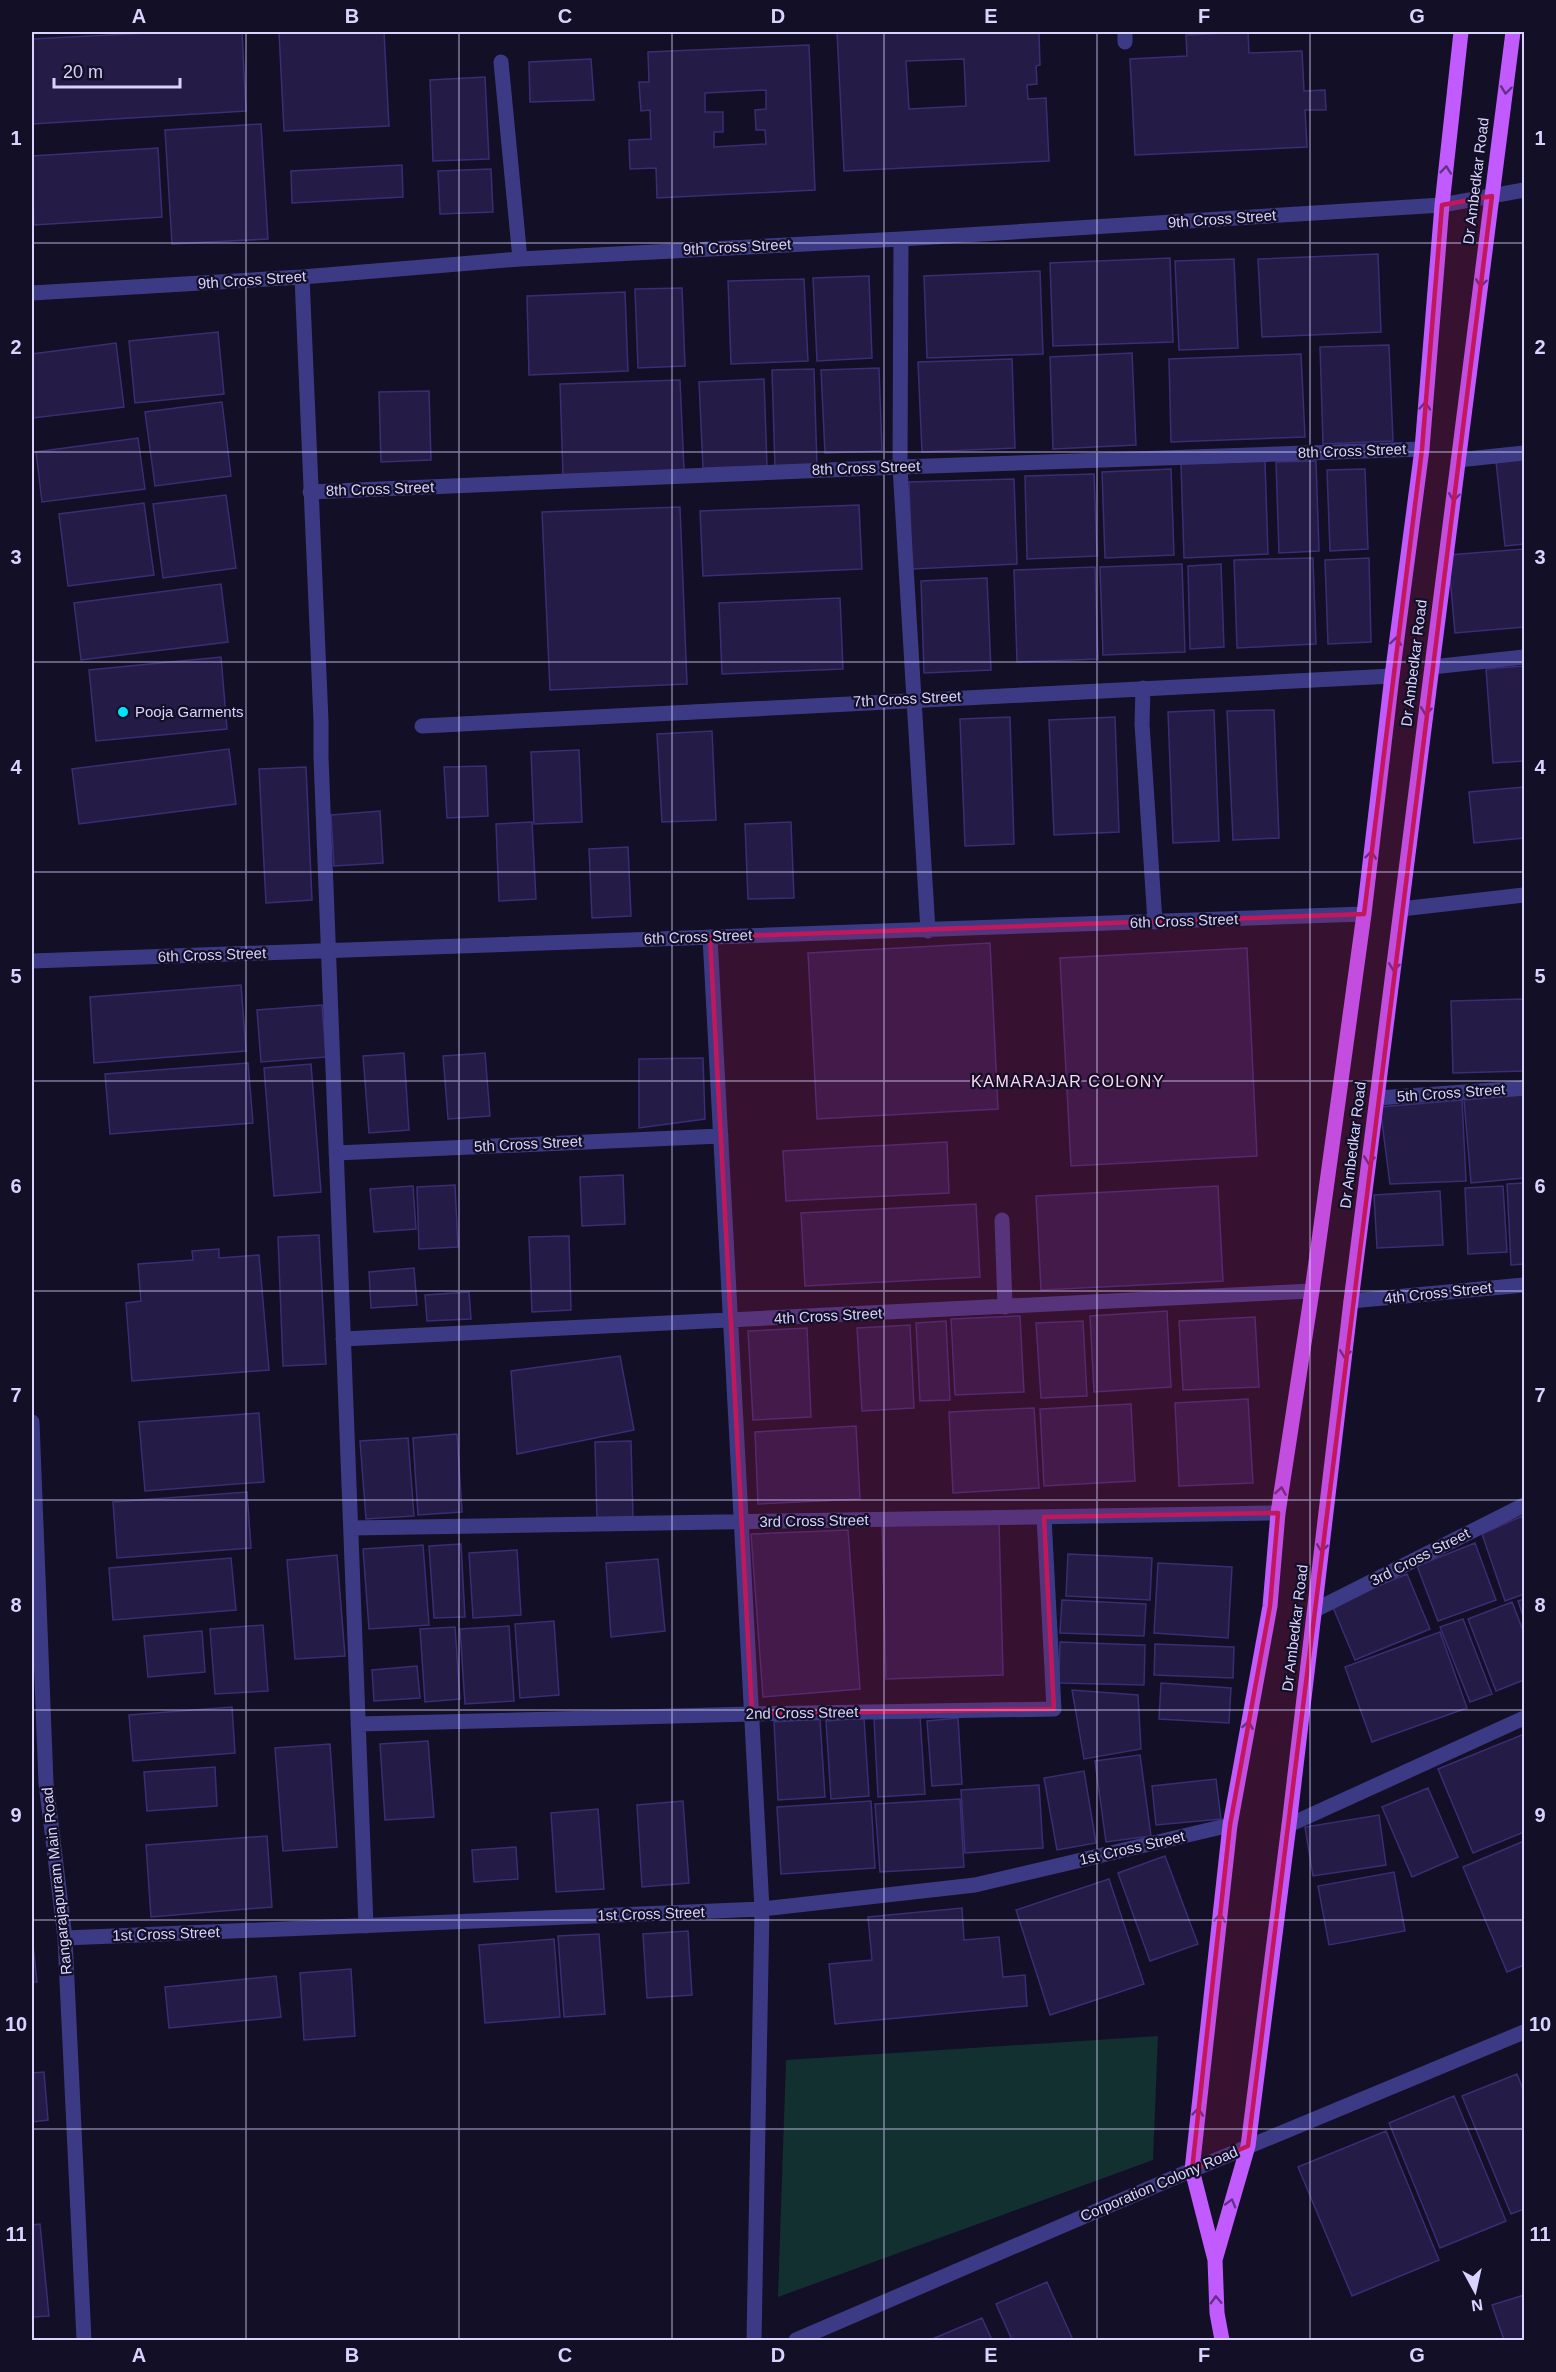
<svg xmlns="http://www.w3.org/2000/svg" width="1556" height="2372" viewBox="0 0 1556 2372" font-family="Helvetica,sans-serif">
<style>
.green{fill:#12302f}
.building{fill:#241b47;stroke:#3b2d73;stroke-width:1.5;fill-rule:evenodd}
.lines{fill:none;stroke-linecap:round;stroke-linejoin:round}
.minor{stroke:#3d3a85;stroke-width:15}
.major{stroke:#c25bff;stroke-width:15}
.oneway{stroke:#623188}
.marked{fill:#c2185b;fill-opacity:0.2;stroke:#c2185b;stroke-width:4.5;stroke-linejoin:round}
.grid{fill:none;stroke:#d9d4ff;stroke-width:1.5;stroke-opacity:0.55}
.poi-dot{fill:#00e5ff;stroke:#130f26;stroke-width:2}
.labels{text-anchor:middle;stroke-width:4.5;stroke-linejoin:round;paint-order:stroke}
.street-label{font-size:15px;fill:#d9d4ff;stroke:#130f26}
.poi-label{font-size:15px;fill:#d9d4ff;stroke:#130f26;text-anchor:start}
.neighbourhood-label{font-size:16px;letter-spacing:1.5px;fill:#ffd6f0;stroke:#130f26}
.neatline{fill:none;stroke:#d9d4ff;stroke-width:2}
.grid-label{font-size:20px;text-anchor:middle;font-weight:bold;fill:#d9d4ff}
</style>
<rect width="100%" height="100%" fill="#130f26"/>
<path class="green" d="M1158,2036L1153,2160L778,2297L786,2060Z"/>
<path class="building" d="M167,32H242L246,111L32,124V39Z
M279,32H384L389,126L284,131Z
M837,32H1039L1040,65L1036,66L1037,84L1027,85L1028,99L1046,98L1049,161L844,171ZM964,59L966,106L909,109L906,61Z
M1248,32L1249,53L1302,51L1304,91L1325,90L1326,110H1305L1307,147L1135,155L1130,59L1187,56L1186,35Z
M809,45L815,190L657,198L656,168L630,169L629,140L651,139L650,110L641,111L639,82H649L648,52ZM766,90V109L755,110L756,130H765L766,144L714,147V132H723V112H705V93Z
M591,59L594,100L530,102L529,62Z
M485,77L489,159L433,161L430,80Z
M261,124L268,239L172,244L165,130Z
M158,148L162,217L34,225L32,156Z
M402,165L403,197L292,203L291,171Z
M491,169L493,212L440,214L438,171Z
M1378,254L1381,332L1262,337L1258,259Z
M1170,258L1173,342L1053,346L1050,263Z
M1234,259L1238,348L1179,350L1175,261Z
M1040,271L1043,354L927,358L924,276Z
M869,276L872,358L817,361L813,278Z
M804,279L808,361L731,364L728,281Z
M682,288L685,366L638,368L635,289Z
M625,292L628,371L529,375L527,296Z
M218,332L224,394L135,403L129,341Z
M116,343L124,407L33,418L32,354Z
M1389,345L1393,441L1323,444L1320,347Z
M1132,353L1136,445L1053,449L1050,357Z
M1301,354L1305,437L1171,442L1169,359Z
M1012,359L1015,448L922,452L918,362Z
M879,368L882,451L825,453L821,370Z
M814,369L817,466L775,468L772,370Z
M764,379L767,466L703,468L699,382Z
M680,380L684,470L563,475L560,384Z
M429,391L431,460L381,462L379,392Z
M222,402L231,476L155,486L145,412Z
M138,438L145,489L42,502L36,452Z
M1524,458V544L1505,546L1496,461Z
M1265,461L1268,554L1184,558L1181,464Z
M1316,461L1319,551L1279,553L1276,462Z
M1171,469L1174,555L1105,558L1102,472Z
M1365,469L1368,549L1330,551L1327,470Z
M1094,474L1097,556L1027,559L1025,476Z
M1014,479L1017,564L912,569L909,482Z
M226,495L236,568L163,578L153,504Z
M144,503L154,575L68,586L59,514Z
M859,505L862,569L703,576L700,511Z
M680,507L687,684L550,690L542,512Z
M1524,549V627L1455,633L1448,555Z
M1313,558L1316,644L1237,648L1234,560Z
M1369,558L1371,642L1328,644L1325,560Z
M1182,564L1185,652L1103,655L1100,567Z
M1221,564L1224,647L1190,649L1188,566Z
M1095,567L1098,659L1017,662L1014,570Z
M987,578L991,670L924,673L921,581Z
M221,584L228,642L81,660L74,603Z
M840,598L843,669L722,674L719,603Z
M221,657L227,729L96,741L89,670Z
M1524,666V761L1493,763L1486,669Z
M1214,710L1219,841L1173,843L1168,712Z
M1274,710L1279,838L1233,840L1227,711Z
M1010,717L1014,844L965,846L960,719Z
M1115,717L1119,832L1054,835L1049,720Z
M712,731L716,820L662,822L657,734Z
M229,749L236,804L79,824L72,769Z
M579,750L582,822L534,824L531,752Z
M486,766L488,816L447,818L444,767Z
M306,767L312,900L266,903L259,769Z
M1524,787V838L1474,843L1469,792Z
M380,811L383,863L334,866L331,815Z
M532,822L536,899L499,901L496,824Z
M791,822L794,898L748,899L745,824Z
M628,847L631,916L592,918L589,849Z
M990,943L998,1109L817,1119L808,953Z
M1247,948L1257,1156L1071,1166L1060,958Z
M241,985L246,1051L94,1063L90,997Z
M1524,999V1071L1453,1073L1451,1001Z
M322,1005L326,1057L261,1062L257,1010Z
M404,1053L409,1130L369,1133L363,1056Z
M485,1053L490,1116L448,1119L443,1056Z
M703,1058L705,1119L639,1128V1059Z
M248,1063L253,1123L110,1134L105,1074Z
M311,1064L321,1192L274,1196L264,1068Z
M1524,1095V1178L1471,1183L1464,1100Z
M1462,1100L1466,1181L1390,1184L1380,1107Z
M947,1142L949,1193L786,1201L783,1151Z
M623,1175L625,1224L582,1226L580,1177Z
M1524,1183V1264L1511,1265L1507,1184Z
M455,1185L458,1247L419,1249L417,1187Z
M413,1186L416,1229L374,1232L370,1189Z
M1218,1186L1223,1281L1041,1290L1036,1196Z
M1503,1186L1507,1252L1468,1254L1465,1188Z
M1440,1191L1443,1245L1377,1248L1374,1195Z
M976,1204L980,1277L805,1286L801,1213Z
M319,1235L326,1364L283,1366L278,1237Z
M569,1236L571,1310L532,1312L529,1237Z
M219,1249V1258L259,1255L269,1370L132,1381L126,1303L141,1301L138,1264L193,1260L192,1251Z
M414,1268L417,1305L371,1308L369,1272Z
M469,1292L471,1319L427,1321L425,1295Z
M1167,1311L1171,1387L1094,1392L1090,1316Z
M1020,1316L1024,1392L955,1395L951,1319Z
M1255,1317L1259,1387L1183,1390L1179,1321Z
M946,1321L950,1400L920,1401L916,1323Z
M1083,1321L1087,1396L1041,1398L1036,1323Z
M910,1325L914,1408L862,1411L857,1328Z
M807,1328L811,1417L753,1420L748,1331Z
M620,1356L634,1430L517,1454L511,1371Z
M1248,1399L1253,1483L1179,1486L1175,1403Z
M1131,1404L1135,1481L1044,1486L1040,1409Z
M1034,1408L1039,1488L953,1493L949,1412Z
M259,1413L264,1482L145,1491L139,1422Z
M856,1426L860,1499L758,1504L755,1432Z
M457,1434L462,1512L418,1515L413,1438Z
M408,1438L414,1516L366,1519L360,1441Z
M631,1441L633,1519L597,1520L595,1442Z
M247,1492L251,1548L117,1558L113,1502Z
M1522,1516L1524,1524V1594L1505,1601L1482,1534Z
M999,1521L1003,1675L886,1679L882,1524Z
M848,1530L860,1689L763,1697L751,1534Z
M1475,1543L1496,1600L1438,1621L1417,1566Z
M461,1544L465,1617L434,1618L429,1546Z
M423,1545L429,1625L369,1629L363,1549Z
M517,1550L521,1615L473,1618L469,1553Z
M1068,1554L1152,1558L1150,1600L1066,1596Z
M337,1555L345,1656L295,1659L287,1560Z
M231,1558L236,1610L113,1620L109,1568Z
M658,1559L665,1631L611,1637L606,1563Z
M1158,1563L1232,1567L1228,1638L1154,1633Z
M1407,1574L1430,1629L1355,1660L1332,1605Z
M1524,1599V1619L1518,1601Z
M1062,1600L1146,1604L1144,1636L1060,1633Z
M1512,1602L1524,1633V1680L1496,1691L1468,1619Z
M1463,1619L1492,1694L1470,1702L1440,1627Z
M554,1621L559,1695L520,1698L515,1624Z
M263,1625L268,1691L215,1694L210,1629Z
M509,1626L514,1701L465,1704L460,1629Z
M455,1627L460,1699L425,1702L420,1629Z
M202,1631L205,1672L148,1677L144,1636Z
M1440,1632L1467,1708L1372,1742L1345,1667Z
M1060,1642L1145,1645L1144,1685L1059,1683Z
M1155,1644L1234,1647L1233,1678L1154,1675Z
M417,1666L420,1698L374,1701L372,1670Z
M1161,1683L1231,1688L1229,1723L1159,1719Z
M1072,1690L1138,1695L1141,1749L1084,1759Z
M232,1707L235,1753L133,1761L129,1715Z
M920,1716L925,1794L878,1797L874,1719Z
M864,1718L869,1796L831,1799L826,1721Z
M958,1718L962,1784L932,1786L927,1721Z
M820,1719L825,1797L778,1800L774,1722Z
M1524,1734V1832L1473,1853L1438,1769Z
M428,1741L434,1817L385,1820L380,1744Z
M330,1744L337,1847L283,1851L275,1748Z
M1140,1755L1151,1836L1106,1842L1095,1761Z
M215,1767L217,1806L147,1811L144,1772Z
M1084,1771L1096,1843L1057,1850L1044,1778Z
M1216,1779L1221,1819L1156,1825L1152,1786Z
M1039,1785L1043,1848L965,1853L961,1790Z
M1428,1788L1458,1857L1412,1877L1382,1807Z
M960,1799L964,1867L880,1872L875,1804Z
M683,1801L689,1883L642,1887L637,1805Z
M871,1801L875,1868L781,1874L777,1807Z
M598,1809L604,1889L556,1892L551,1813Z
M1379,1815L1386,1865L1313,1876L1305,1827Z
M267,1836L272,1907L151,1917L146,1845Z
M1524,1841V1965L1507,1972L1463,1867Z
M516,1847L518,1879L474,1882L472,1850Z
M1165,1856L1198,1944L1150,1961L1118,1873Z
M1394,1872L1405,1931L1329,1945L1318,1886Z
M1109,1879L1144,1984L1050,2015L1016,1910Z
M962,1908L964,1940L999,1937L1003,1977L1025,1975L1027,2006L835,2024L829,1964L872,1960L868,1917Z
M688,1931L692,1995L647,1998L643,1934Z
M599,1934L605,2014L564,2017L558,1936Z
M32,1936L37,1982H32Z
M554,1939L560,2017L485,2023L479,1945Z
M351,1969L355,2036L304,2040L300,1973Z
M276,1976L281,2017L169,2028L165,1987Z
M44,2072L48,2120L32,2122V2073Z
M1517,2074L1524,2092V2209L1511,2214L1462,2096Z
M1454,2096L1506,2221L1440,2248L1389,2123Z
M1386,2131L1439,2260L1352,2296L1298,2167Z
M40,2224L49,2316L32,2317V2225Z
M1047,2282L1073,2340H1012L996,2304Z
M1524,2295V2340H1504L1492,2305Z
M982,2318L992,2340H930Z"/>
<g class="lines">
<path class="minor" d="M1125,42V32
M501,62L520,259
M901,239L900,467L928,931
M302,277L321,721V757L366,1926
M32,293L302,277L520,259L901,239L1442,205L1524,190
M1458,460L1524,453
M310,492L900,467L1422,449
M1432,667L1524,657
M1143,688L1142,724L1155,922
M422,726L1392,676
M1401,909L1524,895
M710,937L762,1909L754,2340
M32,961L1364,914
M1377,1098L1524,1088
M336,1153L721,1136
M1002,1220L1005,1307
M1351,1301L1524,1285
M343,1339L1312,1291
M32,1422L46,1783L65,1938L84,2340
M351,1528L1278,1513
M1315,1610L1524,1505
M358,1724L752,1714L1054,1709L1044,1517
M1289,1825L1524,1718
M65,1938L762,1909L975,1885L1230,1825
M796,2340L1192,2170L1524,2032"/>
<path class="major" d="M1215,2260L1248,2146L1289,1825L1351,1301L1513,32
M1222,2340L1217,2313L1215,2260L1192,2170L1230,1825L1270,1606L1278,1513L1312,1291L1364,914L1392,676L1422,449L1442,205L1461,32"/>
</g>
<defs><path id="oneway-chevron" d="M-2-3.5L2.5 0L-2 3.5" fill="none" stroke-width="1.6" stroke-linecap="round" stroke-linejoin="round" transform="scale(1.5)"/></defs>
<g class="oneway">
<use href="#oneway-chevron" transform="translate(1506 90) rotate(97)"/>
<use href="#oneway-chevron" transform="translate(1446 170) rotate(-84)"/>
<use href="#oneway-chevron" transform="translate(1481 283) rotate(97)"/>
<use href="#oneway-chevron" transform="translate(1425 406) rotate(-85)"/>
<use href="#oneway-chevron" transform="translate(1454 497) rotate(97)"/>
<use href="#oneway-chevron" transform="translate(1396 641) rotate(-82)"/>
<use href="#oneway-chevron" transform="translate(1426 711) rotate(97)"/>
<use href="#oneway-chevron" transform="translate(1371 855) rotate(-83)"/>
<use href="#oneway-chevron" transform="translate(1394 967) rotate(97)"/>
<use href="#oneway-chevron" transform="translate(1369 1160) rotate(97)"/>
<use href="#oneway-chevron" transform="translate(1345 1354) rotate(97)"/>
<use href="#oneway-chevron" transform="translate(1281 1491) rotate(-81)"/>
<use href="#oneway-chevron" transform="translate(1322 1548) rotate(97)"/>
<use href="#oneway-chevron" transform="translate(1248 1725) rotate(-80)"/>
<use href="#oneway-chevron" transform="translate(1220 1918) rotate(-84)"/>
<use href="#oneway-chevron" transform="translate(1198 2112) rotate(-84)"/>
<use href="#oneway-chevron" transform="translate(1231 2203) rotate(-74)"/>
<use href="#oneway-chevron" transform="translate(1216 2300) rotate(-92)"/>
</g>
<path class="marked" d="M1492,196L1248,2146L1192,2170L1230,1825L1270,1606L1278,1513L1044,1517L1054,1709L752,1714L710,937L1364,914L1422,449L1442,205Z"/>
<path class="grid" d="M246,32V2340M459,32V2340M672,32V2340M884,32V2340M1097,32V2340M1310,32V2340M32,243H1524M32,452H1524M32,662H1524M32,872H1524M32,1081H1524M32,1291H1524M32,1500H1524M32,1710H1524M32,1920H1524M32,2129H1524"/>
<circle class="poi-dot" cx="123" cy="712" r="6"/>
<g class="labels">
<g class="street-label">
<text transform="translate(1476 181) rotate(-83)" y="5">Dr Ambedkar Road</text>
<text transform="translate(1222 219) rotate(-4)" y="5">9th Cross Street</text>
<text transform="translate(737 247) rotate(-3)" y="5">9th Cross Street</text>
<text transform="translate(252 280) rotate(-4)" y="5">9th Cross Street</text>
<text transform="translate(1352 451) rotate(-2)" y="5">8th Cross Street</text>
<text transform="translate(866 468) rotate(-2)" y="5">8th Cross Street</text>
<text transform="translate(380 489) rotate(-2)" y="5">8th Cross Street</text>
<text transform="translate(1414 663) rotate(-83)" y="5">Dr Ambedkar Road</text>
<text transform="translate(907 699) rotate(-3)" y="5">7th Cross Street</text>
<text transform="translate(1184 921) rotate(-2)" y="5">6th Cross Street</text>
<text transform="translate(698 937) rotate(-2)" y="5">6th Cross Street</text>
<text transform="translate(212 955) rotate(-2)" y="5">6th Cross Street</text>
<text transform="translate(1451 1093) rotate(-4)" y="5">5th Cross Street</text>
<text transform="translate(528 1144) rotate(-3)" y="5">5th Cross Street</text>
<text transform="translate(1353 1145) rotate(-83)" y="5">Dr Ambedkar Road</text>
<text transform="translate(1438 1293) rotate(-6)" y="5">4th Cross Street</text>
<text transform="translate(828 1316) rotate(-3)" y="5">4th Cross Street</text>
<text transform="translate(814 1521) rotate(-1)" y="5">3rd Cross Street</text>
<text transform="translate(1420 1557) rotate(-27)" y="5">3rd Cross Street</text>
<text transform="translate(1295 1628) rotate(-83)" y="5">Dr Ambedkar Road</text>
<text transform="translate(802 1713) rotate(-1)" y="5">2nd Cross Street</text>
<text transform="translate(1132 1848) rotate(-13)" y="5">1st Cross Street</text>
<text transform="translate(57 1881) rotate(-96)" y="5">Rangarajapuram Main Road</text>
<text transform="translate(651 1914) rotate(-2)" y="5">1st Cross Street</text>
<text transform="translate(166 1934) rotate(-2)" y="5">1st Cross Street</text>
<text transform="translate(1159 2184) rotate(-23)" y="5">Corporation Colony Road</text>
</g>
<g class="poi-label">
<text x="135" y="717">Pooja Garments</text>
</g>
<g class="neighbourhood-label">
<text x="1068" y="1087">KAMARAJAR COLONY</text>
</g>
</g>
<rect width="1556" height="2372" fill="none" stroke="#130f26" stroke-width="66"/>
<g transform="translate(1475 2291) rotate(172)" stroke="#130f26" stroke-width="4.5" paint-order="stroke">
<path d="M0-4.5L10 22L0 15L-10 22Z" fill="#d9d4ff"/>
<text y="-9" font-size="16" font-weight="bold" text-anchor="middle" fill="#d9d4ff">N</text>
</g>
<path d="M54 78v9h126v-9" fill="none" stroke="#d9d4ff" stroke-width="3"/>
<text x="63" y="78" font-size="18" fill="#d9d4ff" stroke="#130f26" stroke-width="4.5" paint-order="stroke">20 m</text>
<rect x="33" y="33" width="1490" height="2306" class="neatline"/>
<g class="grid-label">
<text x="139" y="23">A</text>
<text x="352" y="23">B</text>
<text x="565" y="23">C</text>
<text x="778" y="23">D</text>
<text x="991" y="23">E</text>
<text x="1204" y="23">F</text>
<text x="1417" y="23">G</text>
<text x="16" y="145">1</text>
<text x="1540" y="145">1</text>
<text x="16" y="354">2</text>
<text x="1540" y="354">2</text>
<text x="16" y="564">3</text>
<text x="1540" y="564">3</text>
<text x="16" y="774">4</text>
<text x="1540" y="774">4</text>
<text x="16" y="983">5</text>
<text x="1540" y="983">5</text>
<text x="16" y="1193">6</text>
<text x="1540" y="1193">6</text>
<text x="16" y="1402">7</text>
<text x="1540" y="1402">7</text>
<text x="16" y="1612">8</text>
<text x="1540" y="1612">8</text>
<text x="16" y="1822">9</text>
<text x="1540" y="1822">9</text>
<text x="16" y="2031">10</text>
<text x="1540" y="2031">10</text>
<text x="16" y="2241">11</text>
<text x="1540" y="2241">11</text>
<text x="139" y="2362">A</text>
<text x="352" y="2362">B</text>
<text x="565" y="2362">C</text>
<text x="778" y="2362">D</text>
<text x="991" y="2362">E</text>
<text x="1204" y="2362">F</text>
<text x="1417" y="2362">G</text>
</g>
</svg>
